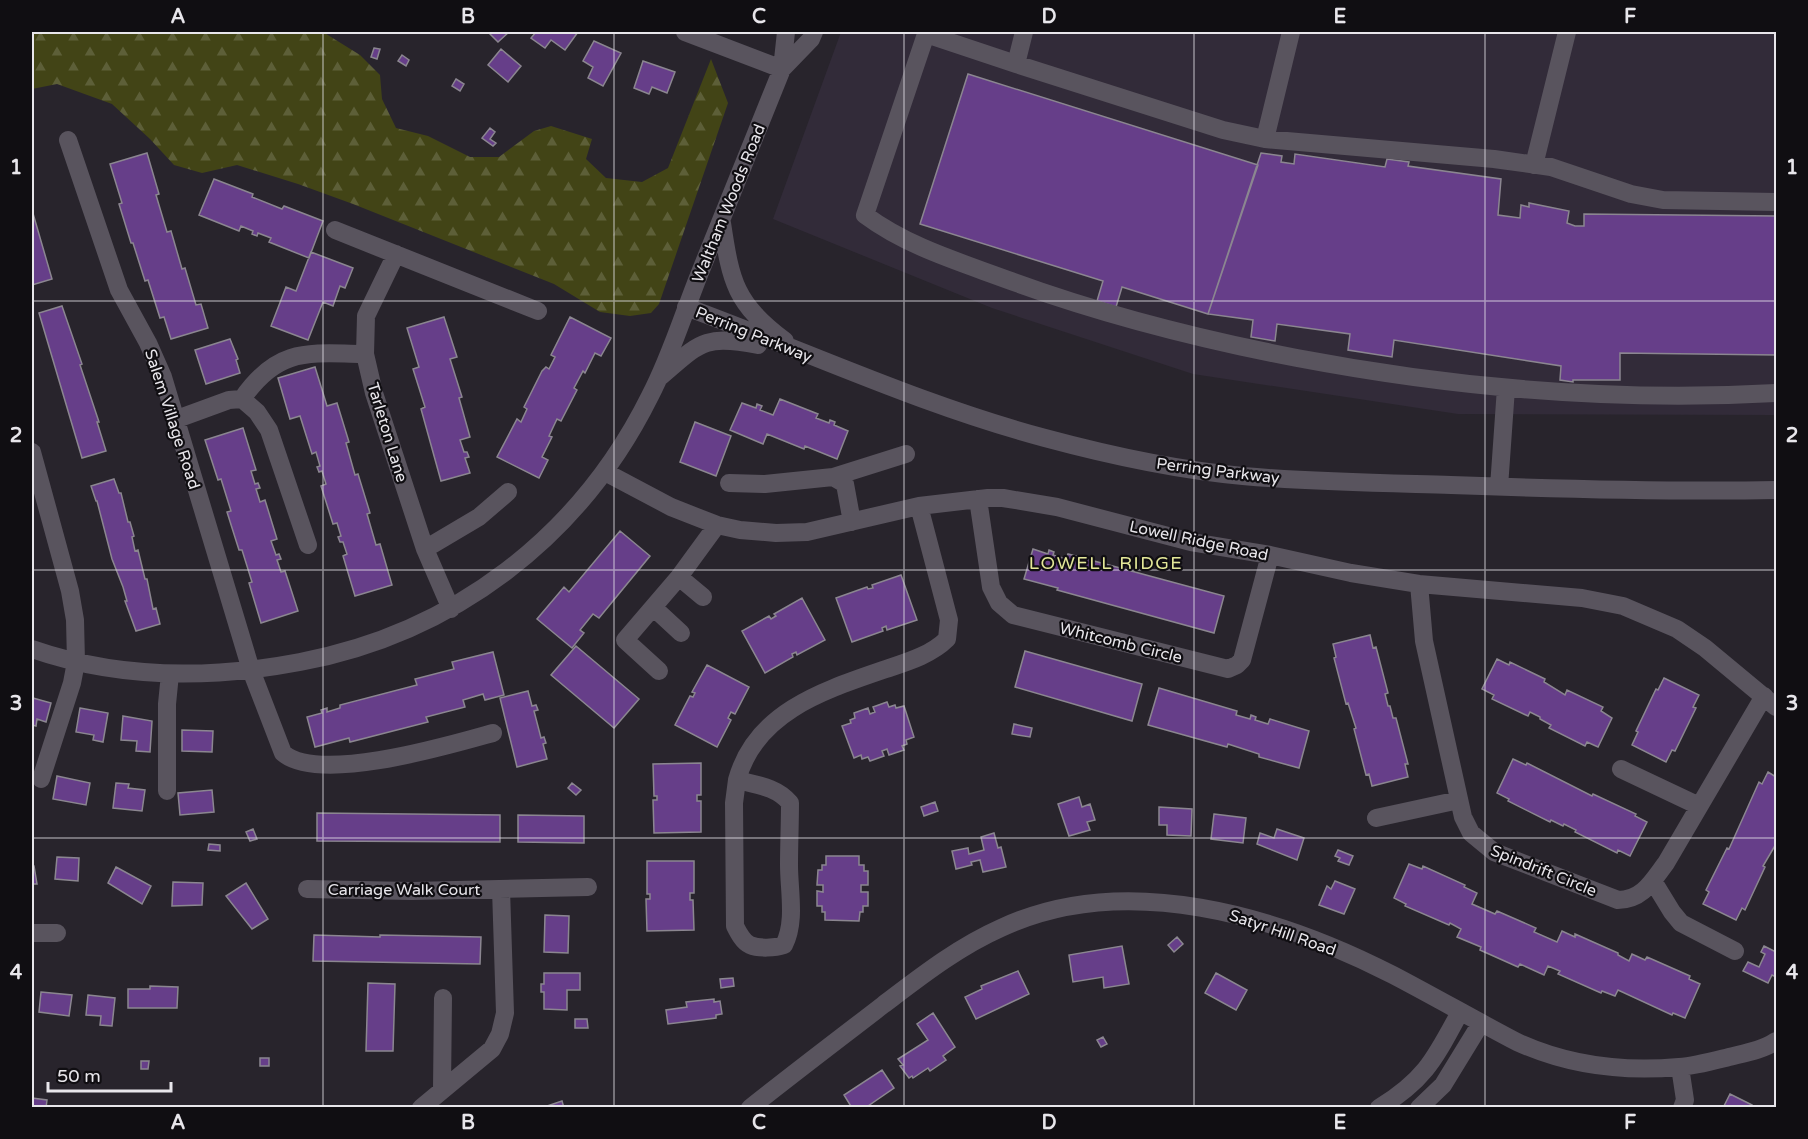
<svg xmlns="http://www.w3.org/2000/svg" width="1808" height="1139" viewBox="0 0 1808 1139" font-family="'Varela Round',sans-serif">
<style>
.built{fill:#322b39}
.forest{fill:url(#forest-firs)}
.building{fill:#663e89;stroke:#8b8690;stroke-width:1.5}
.lines{fill:none;stroke-linecap:round;stroke-linejoin:round}
.minor{stroke:#59545e;stroke-width:18}
.grid{fill:none;stroke:#e8e6eb;stroke-width:1.5;stroke-opacity:0.55}
.labels{text-anchor:middle;stroke-width:4.5;stroke-linejoin:round;paint-order:stroke}
.street-label{font-size:16px;fill:#e8e6eb;stroke:#100e12}
.neighbourhood-label{font-size:18px;letter-spacing:1.5px;fill:#e4e899;stroke:#100e12}
.neatline{fill:none;stroke:#e8e6eb;stroke-width:2}
.grid-label{font-size:20px;text-anchor:middle;font-weight:bold;fill:#e8e6eb}
</style>
<defs>
<pattern id="forest-firs" width="22" height="20" patternUnits="userSpaceOnUse" patternTransform="scale(1.5)"><rect width="22" height="20" fill="#424416"/><path d="M5 1l3.5 6h-7zM16 11l3.5 6h-7z" fill="#5d5f38"/></pattern>
</defs>
<rect width="100%" height="100%" fill="#28242c"/>
<path class="built" d="M841,32H1776V415L1458,414L1193,374L992,308L773,219Z"/>
<path class="forest" d="M32,32H323L360,55L380,75L382,99L396,128L428,136L470,157H499L534,131L551,126L592,139L586,159L606,178L642,182L668,168L711,59L728,103L659,304L651,313L630,316L600,312L554,284L353,204L298,184L237,165L202,173L174,165L150,139L112,104L57,84L32,89Z"/>
<path class="building" d="M488,32H509L498,42Z
M536,32H578L565,50L551,40L545,48L531,38Z
M594,41L621,53L603,86L588,78L593,67L583,61Z
M374,48L380,49L377,59L371,57Z
M501,49L521,66L508,82L488,65Z
M402,55L409,60L406,66L398,61Z
M643,61L675,72L667,93L652,87L649,94L634,88Z
M968,74L1258,165L1208,314L1122,287L1116,307L1097,301L1103,281L920,224Z
M456,79L464,84L460,91L452,86Z
M490,128L495,132L490,139L496,143L493,146L482,138Z
M147,153L159,194L156,195L167,232L171,231L182,269L185,268L196,305L201,304L208,328L171,339L164,317L160,318L148,280L145,281L133,243H131L119,204L122,203L110,164Z
M1261,153L1282,156L1281,162L1294,164L1295,154L1385,167L1387,159L1409,162L1408,166L1501,179L1498,215L1520,218L1521,205L1529,207V203L1569,211L1567,223L1575,226H1584V214L1776,216V355L1620,353V380H1573V382L1560,380L1561,366L1394,340L1392,357L1348,350L1350,334L1277,324L1275,341L1251,337L1253,320L1208,314Z
M214,179L253,194L252,197L282,209L284,206L323,221L309,258L269,242L271,238L258,233L257,236L252,234L253,231L241,226L239,231L199,215Z
M32,210L52,279L32,285Z
M311,252L353,268L345,288L340,286L333,306L323,302L308,340L271,326L286,287L296,291Z
M62,306L82,364L80,365L99,422H97L106,451L82,458L39,313Z
M444,317L457,357L450,359L462,397L459,398L470,437L460,440L464,452H467L469,457L465,458L470,473L441,481L421,409L425,407L413,369L419,367L407,328Z
M570,317L611,338L601,356L595,353L585,373L583,371L574,388L577,390L561,421L557,419L549,436L552,437L542,457L548,460L539,478L497,457L517,419L521,422L527,409L524,407L542,371L546,367L549,369L555,357L551,355Z
M230,339L238,359L236,360L240,373L206,384L195,350Z
M315,367L327,406L337,403L349,442L346,443L355,475L358,474L370,513L367,514L376,545L380,544L392,585L355,596L343,556L347,554L343,542H340L338,537L341,536L337,523L333,524L321,486L326,484L322,471L319,472L317,467L320,466L316,452L312,454L300,416L290,419L278,378Z
M780,399L818,414L816,418L829,423L830,420L835,422L834,425L848,431L837,459L805,446L804,449L767,434L763,444L730,430L742,403L756,408L757,404L762,406L760,410L773,415Z
M695,422L731,436L716,476L680,462Z
M243,428L256,470L251,471L255,484L258,483L260,488L256,489L260,502L265,500L277,539L271,541L276,555L279,554L281,559L277,560L281,572L285,571L298,611L261,623L249,583L252,582L242,550H239L227,512L231,511L221,479L218,480L205,440Z
M114,479L119,493H121L128,522H130L134,536L132,537L135,551L138,550L145,579H147L153,609L156,608L160,624L136,631L125,601H127L123,587L112,559L97,501H96L91,486Z
M620,531L650,556L599,618L593,614L580,630L584,633L572,648L537,619L564,587L569,592Z
M1033,549L1048,554L1049,550L1054,552L1053,555L1066,559L1068,554L1224,596L1214,633L1057,590L1058,588L1024,579Z
M901,575L917,620L887,630L886,626L882,628L883,631L852,642L836,598L867,587L868,589L873,588L872,585Z
M802,598L825,640L797,655L796,652L792,654L793,657L765,673L742,631L769,616L771,619L776,616L774,614Z
M1370,635L1373,648L1376,647L1388,693L1385,694L1388,706H1390L1393,718H1396L1408,764H1405L1408,777L1372,786L1369,774L1366,775L1354,729L1356,728L1348,703L1346,704L1334,658L1336,657L1333,644Z
M576,646L639,699L614,728L551,675Z
M1025,651L1142,684L1132,721L1015,687Z
M493,652L504,695L485,700L483,694L463,700L465,707L426,717L428,722L350,742L349,738L315,747L307,717L322,713L321,710L327,708V712L340,708V705L417,685L415,679L454,669L452,662Z
M1497,659L1509,665L1510,662L1545,679L1544,682L1565,695L1567,690L1603,707L1601,711L1612,718L1598,747L1587,742L1585,746L1549,728L1551,725L1540,719V717L1530,712L1528,716L1492,699L1494,695L1482,689Z
M707,665L749,687L735,714L731,712L728,718L731,720L717,747L675,725L690,696L693,697L695,693L692,692Z
M1664,678L1699,695L1693,707L1696,708L1675,751L1672,750L1666,762L1632,745L1638,732L1636,731L1656,689L1658,690Z
M1159,688L1237,711L1236,715L1250,719L1251,715L1256,717L1255,720L1268,724L1270,719L1309,731L1299,768L1259,757V754L1228,744L1227,747L1148,725Z
M528,691L532,706L536,705L538,710L534,711L541,738L544,737L546,743L543,744L547,759L517,767L500,698Z
M33,698L51,703L46,722L37,719L36,726L32,725V701Z
M887,702L889,707L895,705L896,708L904,706L914,737L906,740L907,744L902,746L904,750L889,755L887,749L882,751L884,756L870,761L868,757L862,759L861,755L854,758L842,726L851,723L850,720L855,718L854,713L868,708L870,714L875,712L873,707Z
M80,708L108,713L103,742L93,740L94,735L76,732Z
M123,716L152,721L150,752L136,751L137,741L121,740Z
M1014,724L1032,728L1030,737L1012,734Z
M182,730L213,731L212,752L182,751Z
M1513,759L1526,765L1527,763L1592,796L1593,794L1636,814L1635,816L1647,822L1630,856L1618,850L1617,853L1575,832L1576,830L1564,824L1563,826L1551,820L1550,822L1508,801L1509,799L1497,793Z
M701,763V795H697V801H701V832L654,833L653,800H657V796H654L653,764Z
M1768,772L1776,777V844L1763,866L1765,867L1745,910L1742,908L1736,920L1703,904L1709,892L1706,890L1727,848L1729,849L1759,782L1762,784Z
M57,776L90,783L86,805L53,799Z
M116,783L129,784L128,788L145,790L142,811L113,808Z
M572,783L581,790L576,795L568,788Z
M212,790L214,812L180,815L178,793Z
M1079,797L1082,807L1090,804L1095,820L1087,822L1090,830L1069,836L1058,804Z
M935,802L938,811L924,816L921,807Z
M1159,807L1192,809L1191,836L1167,835V825H1159Z
M317,813L500,815V842L317,841Z
M1214,814L1246,818L1243,843L1211,839Z
M518,815L584,816V843L518,842Z
M253,829L257,839L250,841L246,832Z
M1277,829L1304,838L1297,860L1257,844L1260,833L1274,838Z
M994,833L998,848L1001,847L1006,867L983,872L980,860L971,862L972,865L956,869L952,851L968,848L969,854L984,850L981,837Z
M209,844L220,845V851L208,850Z
M1338,850L1353,856L1349,865L1338,861L1340,858L1335,856Z
M826,856H859V865H864V871H868V885H861V892H868V906H863V912H860L859,921L825,920V912H822V906H817V891L823,892V885H817L818,870H822V865H826Z
M57,857L79,858L78,881L55,879Z
M647,861H694V893H690V900H693L694,930L647,931L646,899H650V894H647Z
M1409,864L1422,869L1423,866L1465,885L1464,887L1477,893L1472,904L1495,914L1497,911L1536,928L1534,932L1557,942L1562,931L1575,937V934L1618,953V955L1629,961L1632,954L1645,960L1647,957L1690,976L1689,979L1700,984L1685,1018L1673,1013L1672,1015L1618,990L1615,996L1602,991L1601,993L1558,974L1560,971L1548,966L1544,975L1520,964L1518,967L1480,950L1481,947L1457,937L1461,929L1450,923L1449,925L1405,906L1406,904L1394,898Z
M32,866H34L37,884H32Z
M116,867L151,886L142,904L108,883Z
M1335,881L1355,889L1344,914L1319,905L1327,886L1331,889Z
M173,882L203,883L202,905L172,906Z
M246,883L268,919L252,929L226,896Z
M545,915L569,916L568,953L544,952Z
M314,935L380,937V935L481,937L480,964L313,961Z
M1177,937L1183,944L1174,952L1168,945Z
M1122,946L1129,984L1104,988L1103,977L1073,982L1069,955Z
M1764,946L1776,952V977L1772,975L1768,983L1743,971L1748,962L1759,967L1765,954L1761,952Z
M1018,971L1029,994L976,1019L965,997L982,989L981,986Z
M544,973H580V990H567V1010L544,1009V992H541V984H544Z
M1216,973L1247,990L1236,1010L1205,993Z
M733,978L734,986L721,988L720,979Z
M368,983L395,984L393,1051H366Z
M150,986L178,987L177,1008H128V989H150Z
M41,992L72,995L69,1016L39,1012Z
M88,995L115,998L112,1026L100,1025L101,1016L86,1015Z
M714,999V1002L720,1001L722,1014L716,1015V1018L668,1024L666,1010L687,1007L686,1002Z
M933,1013L955,1047L943,1056L946,1060L930,1071L928,1068L913,1078L912,1076L909,1078L900,1066L903,1065L898,1059L928,1040L917,1024Z
M575,1019H587L588,1028H575Z
M1103,1037L1107,1044L1101,1047L1097,1040Z
M260,1058H269V1066H260Z
M141,1061H149L148,1069H141Z
M882,1070L894,1088L865,1108H852L844,1095Z
M1730,1094L1752,1105L1751,1108H1723Z
M32,1098L47,1100L46,1108H32Z
M562,1101L564,1108H547V1106Z"/>
<g class="lines">
<path class="minor" d="M685,32L782,69
M1024,32L1016,64L926,34L865,215C908,247 960,262 1011,281C1104,315 1199,339 1297,358C1455,388 1616,402 1776,393
M1016,64L1223,130L1265,139L1494,159L1551,167L1631,194L1663,200L1776,202
M782,69L811,39L814,32
M1265,139L1291,32
M68,140L119,290L148,343L163,377L251,670L283,753C319,784 450,745 493,733
M1534,165L1567,32
M722,223C731,283 735,303 785,341
M335,230L538,311
M396,254L366,316L365,354L374,393L425,549L451,609
M686,307C806,351 921,405 1045,438C1108,455 1178,470 1243,476C1312,482 1382,483 1451,485C1560,489 1668,492 1776,490
M660,377C700,343 703,334 758,345
M242,399C278,347 308,353 365,354
M177,419L229,400L242,399L257,412L269,430L308,545
M32,452L70,591L75,620L76,662L72,683L41,779
M605,472L671,507L717,525L740,530L776,533L807,532L919,506L988,498H1003L1057,507L1191,542L1270,555L1351,573L1419,584L1582,598L1623,606L1677,629L1705,648L1776,707
M833,477L845,484L852,522
M729,483L765,484L833,477L906,454
M1499,487L1506,388
M978,499L991,587L999,603L1013,615L1228,669L1237,665L1242,660L1270,555
M425,549L479,517L508,492
M679,577L703,597
M1419,584L1424,641L1463,817L1471,833L1494,852L1618,900C1643,900 1653,880 1666,863L1764,696
M654,608L681,633
M32,649C118,679 211,679 300,662C454,633 580,537 650,396C670,358 683,315 699,275C727,207 754,138 782,69L786,32
M659,671L625,640L679,577L717,525
M1621,769L1699,806
M737,780C757,785 777,787 790,803C790,824 789,844 789,865C789,891 796,922 784,945C775,948 759,949 750,945C743,942 738,932 735,926L734,803Z
M737,780C756,711 825,690 886,669C907,662 931,655 947,639L949,620L919,506
M167,791V704L170,674
M1376,818L1459,800
M1653,881L1672,912L1681,923L1735,951
M307,889L412,891L588,887
M32,933H57
M1680,1067L1685,1100L1682,1108
M442,1089L443,998
M421,1108L492,1049L500,1034L505,1013L501,889
M750,1108C794,1073 839,1039 883,1005C920,977 958,947 1001,928C1125,870 1278,916 1393,975C1435,997 1475,1020 1517,1042C1567,1065 1624,1072 1679,1067C1695,1066 1713,1061 1729,1057C1745,1053 1763,1050 1776,1041
M1379,1108C1426,1079 1435,1058 1460,1012
M1419,1108L1443,1085L1481,1023"/>
</g>
<path class="grid" d="M323,32V1108M614,32V1108M904,32V1108M1194,32V1108M1485,32V1108M32,301H1776M32,570H1776M32,838H1776"/>
<g class="labels">
<g class="street-label">
<text transform="translate(728 203) rotate(-68)" y="6">Waltham Woods Road</text>
<text transform="translate(754 334) rotate(22)" y="6">Perring Parkway</text>
<text transform="translate(173 419) rotate(72)" y="6">Salem Village Road</text>
<text transform="translate(388 432) rotate(73)" y="6">Tarleton Lane</text>
<text transform="translate(1218 470) rotate(7)" y="6">Perring Parkway</text>
<text transform="translate(1199 540) rotate(12)" y="6">Lowell Ridge Road</text>
<text transform="translate(1121 642) rotate(14)" y="6">Whitcomb Circle</text>
<text transform="translate(1544 870) rotate(22)" y="6">Spindrift Circle</text>
<text x="404" y="895">Carriage Walk Court</text>
<text transform="translate(1283 932) rotate(19)" y="6">Satyr Hill Road</text>
</g>
<g class="neighbourhood-label">
<text x="1106" y="569">LOWELL RIDGE</text>
</g>
</g>
<rect width="1808" height="1139" fill="none" stroke="#100e12" stroke-width="66"/>
<path d="M48 1082v9h123v-9" fill="none" stroke="#e8e6eb" stroke-width="3"/>
<text x="57" y="1082" font-size="18" fill="#e8e6eb" stroke="#100e12" stroke-width="4.5" paint-order="stroke">50 m</text>
<rect x="33" y="33" width="1742" height="1073" class="neatline"/>
<g class="grid-label">
<text x="178" y="23">A</text>
<text x="468" y="23">B</text>
<text x="759" y="23">C</text>
<text x="1049" y="23">D</text>
<text x="1340" y="23">E</text>
<text x="1630" y="23">F</text>
<text x="16" y="174">1</text>
<text x="1792" y="174">1</text>
<text x="16" y="442">2</text>
<text x="1792" y="442">2</text>
<text x="16" y="710">3</text>
<text x="1792" y="710">3</text>
<text x="16" y="979">4</text>
<text x="1792" y="979">4</text>
<text x="178" y="1129">A</text>
<text x="468" y="1129">B</text>
<text x="759" y="1129">C</text>
<text x="1049" y="1129">D</text>
<text x="1340" y="1129">E</text>
<text x="1630" y="1129">F</text>
</g>
</svg>
